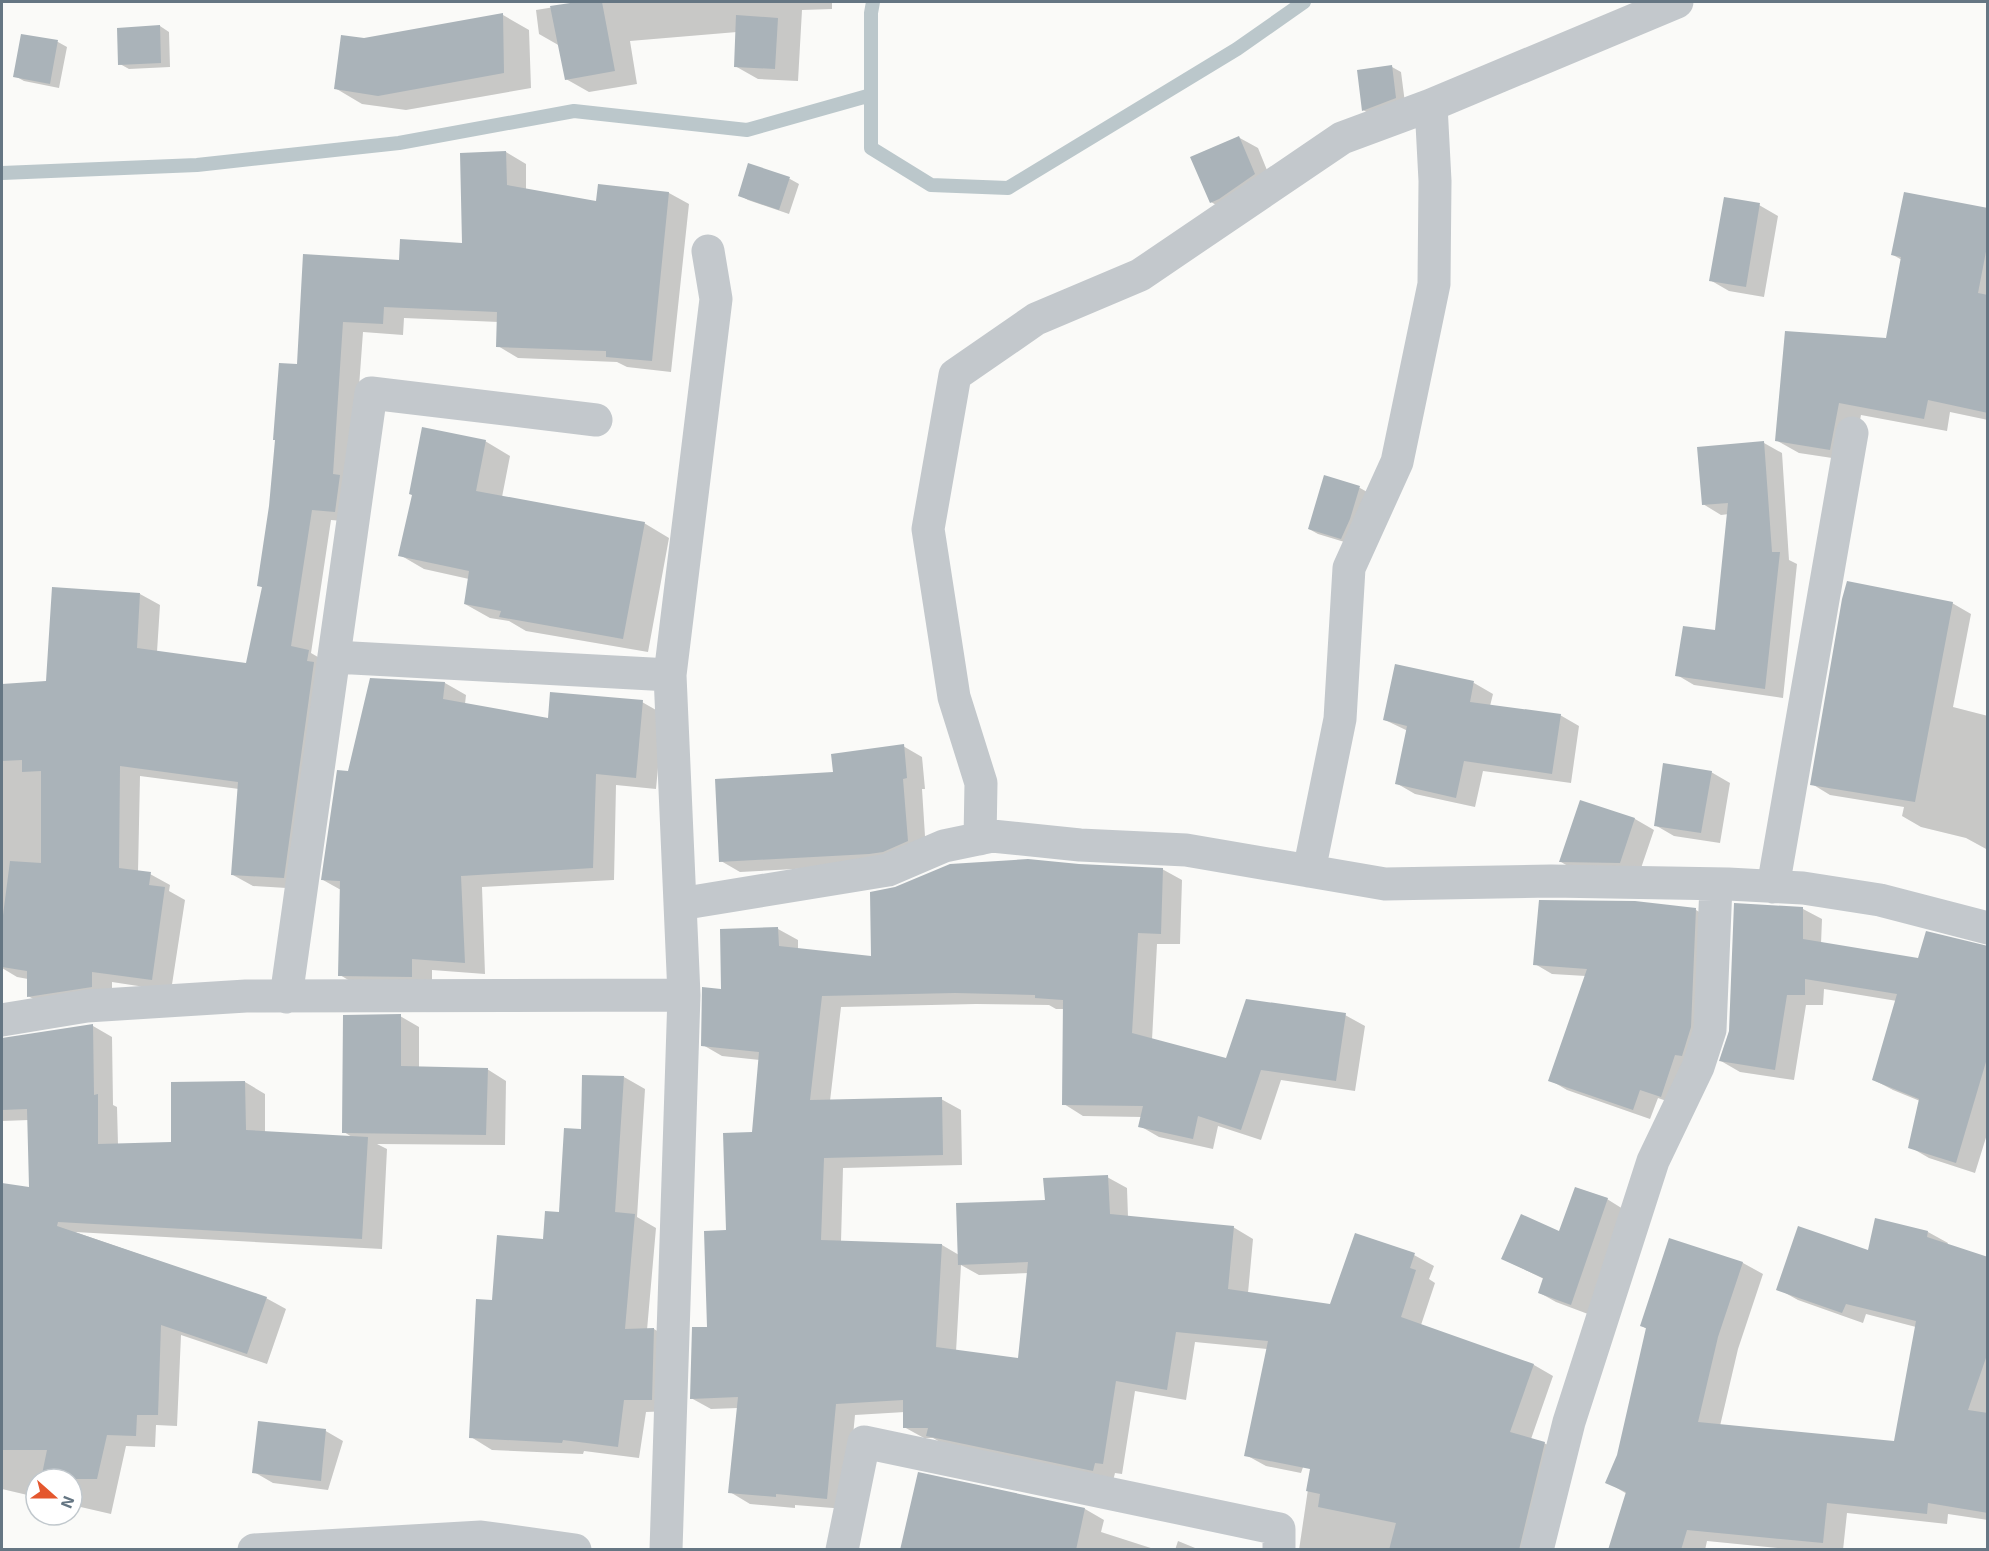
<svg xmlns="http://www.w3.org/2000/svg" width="1989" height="1551" viewBox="0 0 1989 1551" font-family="'Exo 2',sans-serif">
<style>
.shadow{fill:#0003;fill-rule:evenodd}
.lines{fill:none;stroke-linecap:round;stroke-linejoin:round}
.stream{stroke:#bbc7cb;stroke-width:14}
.building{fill:#aab3b9}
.minor{stroke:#c3c8cc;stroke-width:33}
.tertiary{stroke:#c3c8cc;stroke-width:33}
</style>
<rect width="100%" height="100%" fill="#fafaf8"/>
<path class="shadow" d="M586,2H832V9L802,10L798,81L758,79L735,66L737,32L630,41L637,84L589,92L566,79L560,46L539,34L536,10Z
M503,15L529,30L531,88L406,110L362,104L335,88L364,40Z
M160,26L169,32L170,67L129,69L120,64Z
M22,36L58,42L67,47L59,88L24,81L15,76Z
M1392,67L1401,72L1405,103L1372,115L1363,110Z
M1238,137L1258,148L1273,185L1230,213L1211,202Z
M506,152L526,164V190L598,202L669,193L689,204L671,372L627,367L617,362L518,358L498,346L499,322L404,318L403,335L363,332L352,483L355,522L331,520L311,653L328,663L303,889L253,886L233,875L239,789L140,776L138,872L150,874L170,885L169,891L185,900L171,991L112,982V998L48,1007L28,996V979L17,977L2,968V685L47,682L140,594L160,605L157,652L247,665L263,588L259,585L299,366L400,261L464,244Z
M749,165L790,179L799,184L789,214L748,200L739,195Z
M1759,205L1778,216L1764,297L1729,291L1710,280Z
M1988,209V420L1950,412L1947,431L1861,415L1852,461L1799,453L1776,440L1887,340L1902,260L1893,255Z
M485,441L510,456L502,497L644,523L669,538L648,652L526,631L509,621L490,618L465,604L469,579L424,569L400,555Z
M1764,443L1782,453L1789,560L1797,564L1783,698L1694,685L1677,675L1716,632L1729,514L1721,515L1703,504Z
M1325,477L1360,488L1369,493L1351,544L1318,534L1309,529Z
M1952,603L1971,614L1953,707L1988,716V850L1966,838L1921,827L1902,816L1904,807L1830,795L1812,784Z
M371,679L445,683L466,695L465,704L549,720L642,702L663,714L656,789L616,785L614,880L482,887L485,974L432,970V988L360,987L340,975L341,890L323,880Z
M1474,683L1493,694L1490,706L1560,715L1579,726L1571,783L1483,771L1475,807L1415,794L1396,783L1408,731L1385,720Z
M903,746L922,757L925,789H922L926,852L889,864L740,872L721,861L835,774Z
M1711,772L1730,783L1720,843L1674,836L1655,825Z
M1581,802L1635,819L1654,830L1639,874L1580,873L1561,862Z
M1079,865L1162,869L1182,880L1180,944H1157L1152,1040L1227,1060L1345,1015L1365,1026L1355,1091L1281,1080L1261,1140L1218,1126L1213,1149L1159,1137L1140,1126L1142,1117L1083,1116L1064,1104V1009H1056L1049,1005L976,1004L841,1007L830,1101L941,1099L961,1110L962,1165L843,1168L841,1242L942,1245L959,1255L1046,1202L1107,1177L1127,1188L1128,1217L1233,1227L1253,1239L1248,1293L1331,1306L1414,1255L1434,1266L1429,1279L1435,1283L1421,1325L1534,1365L1553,1376L1531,1439L1544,1443L1564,1454L1540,1550H1299L1311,1469L1310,1447L1301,1473L1266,1466L1246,1455L1267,1349L1195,1342L1186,1400L1135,1391L1122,1474L1115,1473L1113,1481L947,1446L933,1438H924L904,1427L905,1412L855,1415L846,1509L795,1505V1508L750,1504L730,1492L738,1408L711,1409L691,1398L709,1328L727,1232L753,1134L760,1060L722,1056L703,1045L722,991L778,929L798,940V949L873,957ZM961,1265L979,1275L1029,1273L1020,1360L956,1352Z
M1803,909L1822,919L1821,944L1919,959L1988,954V1131L1975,1173L1929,1158L1910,1147L1920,1101L1893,1090L1874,1080L1897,1001L1824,989L1823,1005H1806L1794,1080L1740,1072L1721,1061Z
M1696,910L1713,920L1708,1037L1678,1105L1658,1098L1650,1119L1567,1090L1550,1080L1586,976L1552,974L1535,964Z
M400,1016L419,1027V1068L487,1069L506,1081L505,1145L377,1144L387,1149L382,1249L75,1232L266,1298L286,1309L267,1364L181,1335L177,1426L156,1425L155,1447L126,1446L111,1514L72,1505V1479H36V1497L2,1489V1184L30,1188L29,1120L2,1121V1040L93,1026L112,1037L113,1105L117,1107L118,1145L173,1143L245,1082L265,1094V1133L352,1137L344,1132Z
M624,1077L645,1089L637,1217L656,1228L647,1330L654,1329L675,1342L673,1411L646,1412L639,1458L584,1451L583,1454L492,1450L471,1437L494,1301L544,1241L560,1213L582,1131Z
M1607,1199L1623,1209L1588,1314L1556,1302L1540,1293L1544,1279L1503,1259L1560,1233Z
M1928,1232L1948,1243L1947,1245L1988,1259V1520L1948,1514L1947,1524L1847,1513L1843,1550H1798L1707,1541L1705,1550H1609L1627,1494L1607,1482L1618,1456L1647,1329L1642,1326L1670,1240L1743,1263L1763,1274L1738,1349L1720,1426L1896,1443L1916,1327L1866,1314L1863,1323L1798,1300L1778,1289L1869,1252Z
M324,1430L343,1441L328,1490L273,1483L254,1472Z
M1085,1509L1104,1520L1101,1532L1157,1550H908Z
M1178,1541L1200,1550H1175Z"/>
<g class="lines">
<path class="stream" d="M873,2L871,13V148L931,185L1008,188L1237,49L1304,2
M2,173L197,165L399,143L574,111L747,130L871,95"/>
</g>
<path class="building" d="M577,2H602L615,71L565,80L550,6Z
M503,13L504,73L378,96L334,89L341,35L364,38Z
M736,15L778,18L775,69L734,67Z
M160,25L161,63L118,65L117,28Z
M21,34L58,40L50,84L13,77Z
M1392,65L1396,98L1362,111L1357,70Z
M1239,136L1255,174L1219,199L1210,203L1190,157Z
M506,151L507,185L596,201L598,184L669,192L652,361L606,357V351L496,347L497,312L384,307L383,324L343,322L333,474L340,475L335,512L312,510L291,646L309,650L307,661L314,662L284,878L231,875L238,782L120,766L119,868L151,872L149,885L165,887L152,980L92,972V987L27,997V971L2,967V923L10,861L41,863V771L22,772V760L2,761V684L46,681L52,587L140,593L137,648L246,663L262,587L257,586L269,506L275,440H273L279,363L297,364L303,254L399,260L400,239L462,243L460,153Z
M748,163L790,177L779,210L738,196Z
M1904,192L1988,208V241L1978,293L1988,295V413L1928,400L1924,419L1839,403L1830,450L1775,441L1785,331L1886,338L1901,257L1891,255Z
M1724,197L1760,203L1746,287L1709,281Z
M422,427L486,440L476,491L645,522L623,639L499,617L501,611L464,604L469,571L398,556L412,495L409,494Z
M1764,441L1772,552H1780L1765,689L1675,676L1683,626L1715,630L1728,503L1702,505L1697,447Z
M1324,475L1360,486L1350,519L1341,539L1308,529Z
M1847,581L1953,602L1915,802L1810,785L1842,599Z
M1395,664L1474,681L1470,702L1561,714L1552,774L1464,761L1456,798L1395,784L1407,726L1383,720Z
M370,678L445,682L443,699L548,718L550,692L643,700L636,778L596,774L593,868L461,876L465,963L412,959V977L338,976L340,881L321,880L337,770L348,771Z
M904,744L907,778L903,779L908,841L883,852L869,854L719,862L715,779L833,772L831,754Z
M1663,763L1712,771L1701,833L1654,826Z
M1580,800L1635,818L1620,863L1559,862Z
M1028,859L1079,864L1163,868L1161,934L1138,933L1132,1033L1226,1058L1246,999L1346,1013L1336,1081L1261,1070L1241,1130L1198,1116L1193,1139L1138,1127L1143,1106L1062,1105L1063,1000L1035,998V995L955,993L822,996L810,1100L942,1097L943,1155L824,1158L821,1240L942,1244L936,1347L1018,1358L1028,1262L958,1265L956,1203L1045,1200L1043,1178L1108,1175L1110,1214L1234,1226L1228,1289L1330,1304L1355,1233L1415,1253L1410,1268L1416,1270L1401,1317L1534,1364L1510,1432L1545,1442L1519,1550H1389L1396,1523L1318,1507L1320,1494L1306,1491L1310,1469L1244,1456L1268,1341L1176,1332L1167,1390L1116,1381L1103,1464L1095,1463L1093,1471L926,1436L928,1428H903V1400L836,1404L827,1499L776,1494V1497L728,1493L738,1397L690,1399L692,1327H707L704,1231L726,1230L723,1133L752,1132L759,1052L701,1046L702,987L721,989L720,929L778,927L779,946L871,956L870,892L895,887L950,864Z
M1539,900L1635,901L1696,908L1691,1027L1682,1056L1675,1055L1661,1097L1640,1090L1633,1110L1548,1081L1587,969L1533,965Z
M1734,903L1803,907V939L1918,958L1926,931L1988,946V1055L1956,1163L1908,1148L1919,1099L1872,1080L1897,994L1805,979V995H1787L1775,1070L1719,1061L1729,1031Z
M401,1014V1066L488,1068L486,1135L342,1133L343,1015Z
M93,1024L94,1095L98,1094V1144L171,1142V1082L245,1081L246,1130L368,1137L362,1239L58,1222L57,1226L267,1297L247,1354L161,1325L158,1415H137L136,1436L107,1435L97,1479H41L47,1450H2V1183L29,1187L27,1109L2,1110V1038Z
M582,1075L624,1076L615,1212L635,1214L625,1329L654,1328L652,1400H624L618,1447L563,1440L562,1443L469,1438L476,1299L492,1300L497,1235L543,1239L545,1211L559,1212L564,1128L581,1129Z
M1575,1187L1608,1198L1571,1305L1538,1293L1543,1278L1501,1259L1521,1214L1559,1231Z
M1875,1218L1928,1231L1927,1237L1988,1257V1352L1968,1410L1988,1413V1513L1928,1503L1927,1514L1827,1503L1823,1543L1687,1530L1681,1550H1608L1626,1492L1605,1483L1617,1455L1646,1328L1640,1326L1669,1238L1743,1262L1718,1337L1698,1422L1894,1441L1916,1321L1846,1304L1842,1313L1776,1290L1798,1226L1868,1250Z
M258,1421L326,1429L321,1481L252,1473Z
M918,1472L1085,1508L1076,1550H900Z"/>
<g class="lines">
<path class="minor" d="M334,657L670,675
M980,839L981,783L954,697L928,529L955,375L1036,319L1140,275L1342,138L1431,105L1677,2
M1309,871L1340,719L1349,568L1397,462L1434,284L1435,181L1431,105
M1773,887L1852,433
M680,904L888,870L944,846L992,836L1080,845L1186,850L1385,884L1551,881L1728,884L1803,888L1880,900L1988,928
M286,997L371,393L596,420
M2,1020L87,1006L246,996L684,995
M666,1550L684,995L670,675L716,299L708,251
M842,1550L864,1442L1279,1529V1550
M1537,1550L1569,1422L1653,1161L1698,1067L1710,1030L1716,885"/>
<path class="tertiary" d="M254,1550L481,1537L575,1550"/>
</g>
<rect width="1989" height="1551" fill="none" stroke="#657683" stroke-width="6"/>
<g transform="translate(54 1497) rotate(111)"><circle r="28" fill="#ffffff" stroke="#c1c8cd" stroke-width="1.5"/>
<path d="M0-4.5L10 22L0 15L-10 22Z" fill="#e4572e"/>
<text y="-9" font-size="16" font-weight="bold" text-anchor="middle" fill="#657683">N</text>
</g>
</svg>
